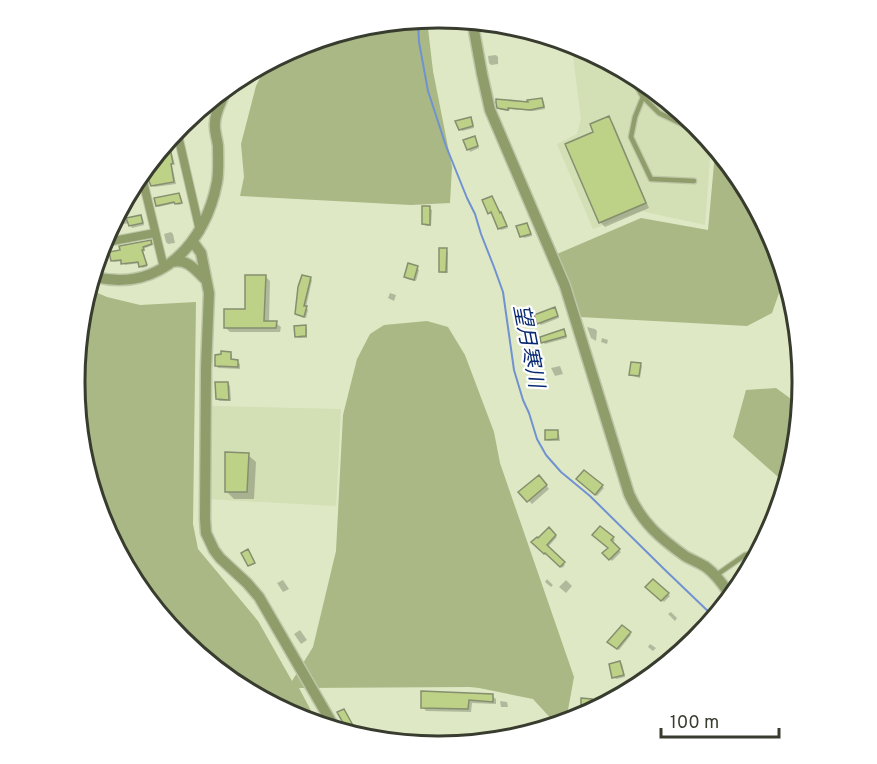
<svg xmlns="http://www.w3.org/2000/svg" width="877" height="764" viewBox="0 0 877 764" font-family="Overpass,'Noto Sans JP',sans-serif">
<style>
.built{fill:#d3dfb5}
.green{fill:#a9b884}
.shadow{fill:#0003}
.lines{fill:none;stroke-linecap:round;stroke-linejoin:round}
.stream{stroke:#7192d0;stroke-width:2}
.building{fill:#bdd187;stroke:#858f6f;stroke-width:1.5}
.service-casing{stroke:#bdc6a7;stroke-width:7}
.minor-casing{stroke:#bdc6a7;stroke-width:10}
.tertiary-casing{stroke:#bdc6a7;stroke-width:13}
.service{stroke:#8f9d6a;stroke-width:4.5}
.minor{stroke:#8f9d6a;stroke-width:8}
.tertiary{stroke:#8f9d6a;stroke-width:10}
.labels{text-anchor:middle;stroke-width:4.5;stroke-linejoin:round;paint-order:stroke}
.water-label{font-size:21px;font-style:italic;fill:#082a72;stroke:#fff}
.rim{fill:none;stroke:#383c2e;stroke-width:3}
</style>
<rect width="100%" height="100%" fill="#dee8c5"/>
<path class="built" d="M573,56H585L624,83L628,80L696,125L711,148L705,225L641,211L593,229L557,144L577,134L581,119Z
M211,406L341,409L336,506L208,499Z"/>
<path class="green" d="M427,20L433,71L452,167L450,203L411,205L240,196L244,177L241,144L256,86L264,70L300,46Z
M715,153L775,243L783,282L772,313L747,326L580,317L557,254L641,218L708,230Z
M93,291L107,297L140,305L196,302L193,524L198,549L258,621L292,681L313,647L336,551L343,415L357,359L370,334L384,325L427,321L448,327L465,355L494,432L500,463L574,677L566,721L555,723L533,699L479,688L470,687L299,688L317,722L299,718L181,639L102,521L75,382Z
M776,388L798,404L783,477L777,476L733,437L746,390Z"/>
<path class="shadow" d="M496,55L498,57V64L491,65L489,63L488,56Z
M542,100L544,102L545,109L533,111L510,109L509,111L501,110L499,108L530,104Z
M608,118L613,123L649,208L605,227L600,222Z
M471,119L473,121L474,128L462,131L460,129Z
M474,138L479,148L470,152L465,141Z
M169,143L175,165H172L176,184L154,187L152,185L155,179L147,175Z
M179,194L182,204L178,205L176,203L158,207L157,205Z
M484,201L503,216L508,228L501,230L499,228L493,214L492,215L490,213Z
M429,208L432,210L431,226H426L424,224Z
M122,213L125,216L126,220L140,217L142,219L144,225L132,228L129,223L113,226Z
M527,224L532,236L524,238L522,236Z
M171,232L173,234L175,243L168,244L166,242L164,234Z
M150,242L153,245L143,249L147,267L142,268L140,263L125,265L123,261L114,262L112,260Z
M446,250L448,252V273H442L440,271Z
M101,251L105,254L102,259L99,258Z
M417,268L419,270L416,281L407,279L405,277Z
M265,276L270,281L269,323H276L281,327L280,332H230L225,327L246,310Z
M310,278L312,280L306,307L308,310L306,318L296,314Z
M390,293L396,295L394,301L388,298Z
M555,309L559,318L541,325L539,323Z
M305,327L307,329V338H298L296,336Z
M587,327L595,329L597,331L596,341L591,338Z
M564,331L567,338L545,344L543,342Z
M602,338L608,340L607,344L601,342Z
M230,353L232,355V361L238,362L240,364V369L218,368L216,365Z
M640,364L642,366L640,378L633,376L631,374Z
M560,366L563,374L555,376L551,368Z
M228,383L230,386L231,401H219L217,398Z
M557,432L559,434L560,441H548L546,439Z
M248,455L256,462L254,499H234L226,491Z
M578,479L602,486L604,488L597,496Z
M542,480L549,489L532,504L520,492Z
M601,528L615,540L612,543L621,552L612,561L604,553L610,548Z
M549,530L557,537L547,548L565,565L562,568L548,553L546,555L533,542L538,540Z
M547,579L553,585L551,587L545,582Z
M283,580L289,589L283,592L277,583Z
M566,580L572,586L566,593L559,587Z
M653,581L670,596L664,602L647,587Z
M671,612L677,618L675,621L668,614Z
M622,627L631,635L619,650L611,644Z
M300,630L307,640L301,644L294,634Z
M650,644L656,648L653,651L648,647Z
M620,662L622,664L625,677L616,679L614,677Z
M492,696L496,699V704L472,703L471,712L426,711L423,707Z
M500,701L507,702L508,707H501Z
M604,701L592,709H585L583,707L593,702Z
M495,735L477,738L476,736Z"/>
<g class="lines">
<path class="stream" d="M418,22L419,42L428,91L446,146L467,198L475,214L481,234L494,267L503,292L514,370L523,400L529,413L537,439L546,455L561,472L590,496L663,568L712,615"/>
</g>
<path class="building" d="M542,98L544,107L530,110L508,108V110L497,108L496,103V99L528,102L527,100Z
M609,116L646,203L599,223L565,144L593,132L590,124Z
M471,117L473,126L459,130L455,121Z
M475,136L478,146L467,150L463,140Z
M169,143L173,163L171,164L174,182L151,186L147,176Z
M179,193L182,203L175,204L174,202L156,206L154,198Z
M492,196L500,213L501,212L507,226L498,229L491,212L488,214L482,200Z
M422,206H430V225L422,224Z
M141,215L143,223L129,226L126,218Z
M527,223L531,234L520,237L516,226Z
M151,240L152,244L143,247L144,250H142L147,265L139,267L138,262L121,264V260L111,261L109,252L120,250L119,246Z
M439,248H447L446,272H439Z
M408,263L418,266L414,280L404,277Z
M245,275H266L264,321H277L276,328H224V309H245Z
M302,275L311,277L304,306H307L304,317L295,314L298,287Z
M555,307L558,316L537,324L534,315Z
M306,325V336L295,337L294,326Z
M564,329L566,336L541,343L540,337Z
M221,351L231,352V359L238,360V367L215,366V355L221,354Z
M631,362L641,363L639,376L629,375Z
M215,382H228L229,400L216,399Z
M545,430H558V439L545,440Z
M225,452L249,453L247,492H225Z
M584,470L603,485L595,495L576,479Z
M539,475L547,485L527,502L518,492Z
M600,526L614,537L611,540L620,549L609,560L602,553L608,548L592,535Z
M549,527L556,535L547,545L565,562L560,567L545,553L544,554L531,542L537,537L538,538Z
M248,549L255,563L248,566L241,553Z
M653,579L669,593L661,601L645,587Z
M622,625L631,632L617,649L607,642Z
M620,661L624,675L612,678L609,664Z
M421,691L493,694V702L469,700L468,709L421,708Z
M581,698L592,699V700L606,699L594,707H581Z
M344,709L355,729L346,728L337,712Z"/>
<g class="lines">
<defs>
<path id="service" d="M636,85L643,97L635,117L631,137L651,179L694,181
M643,97L659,113L703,134
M715,576L745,555L753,554"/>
<path id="minor" d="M177,131L200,231
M143,181L164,268
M104,239L113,241L155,233"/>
<path id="tertiary" d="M473,25L482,74L490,110L565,286L629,494C642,523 660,538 685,556C692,560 700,563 706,567C714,573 722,583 728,592
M193,242L201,253L209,293L206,368L205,519L206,533L214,550L220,558L247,583L259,597L333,725
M172,262C188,258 196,271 206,280
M95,277C161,293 206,242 217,182C219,171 218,157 218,146C217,138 214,130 215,123C215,114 220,105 223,97"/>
</defs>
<use href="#service" class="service-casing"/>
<use href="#minor" class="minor-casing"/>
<use href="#tertiary" class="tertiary-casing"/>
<use href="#service" class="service"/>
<use href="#minor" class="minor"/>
<use href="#tertiary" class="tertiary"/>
</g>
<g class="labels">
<g class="water-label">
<text transform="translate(529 346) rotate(79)" y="7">望月寒川</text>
</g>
</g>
<path d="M0 0H877V764H0ZM438 28H439A353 353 0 0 1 792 381V383A353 353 0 0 1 439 736H438A353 353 0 0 1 85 383V381A353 353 0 0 1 438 28Z" fill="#fff" fill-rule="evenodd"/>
<path class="rim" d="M438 28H439A353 353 0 0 1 792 381V383A353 353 0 0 1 439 736H438A353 353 0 0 1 85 383V381A353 353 0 0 1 438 28Z"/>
<path d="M661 728v9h118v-9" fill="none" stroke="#383c2e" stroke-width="3"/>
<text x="670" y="728" font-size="18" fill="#383c2e" stroke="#ffffff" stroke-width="4.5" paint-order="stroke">100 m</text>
</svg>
